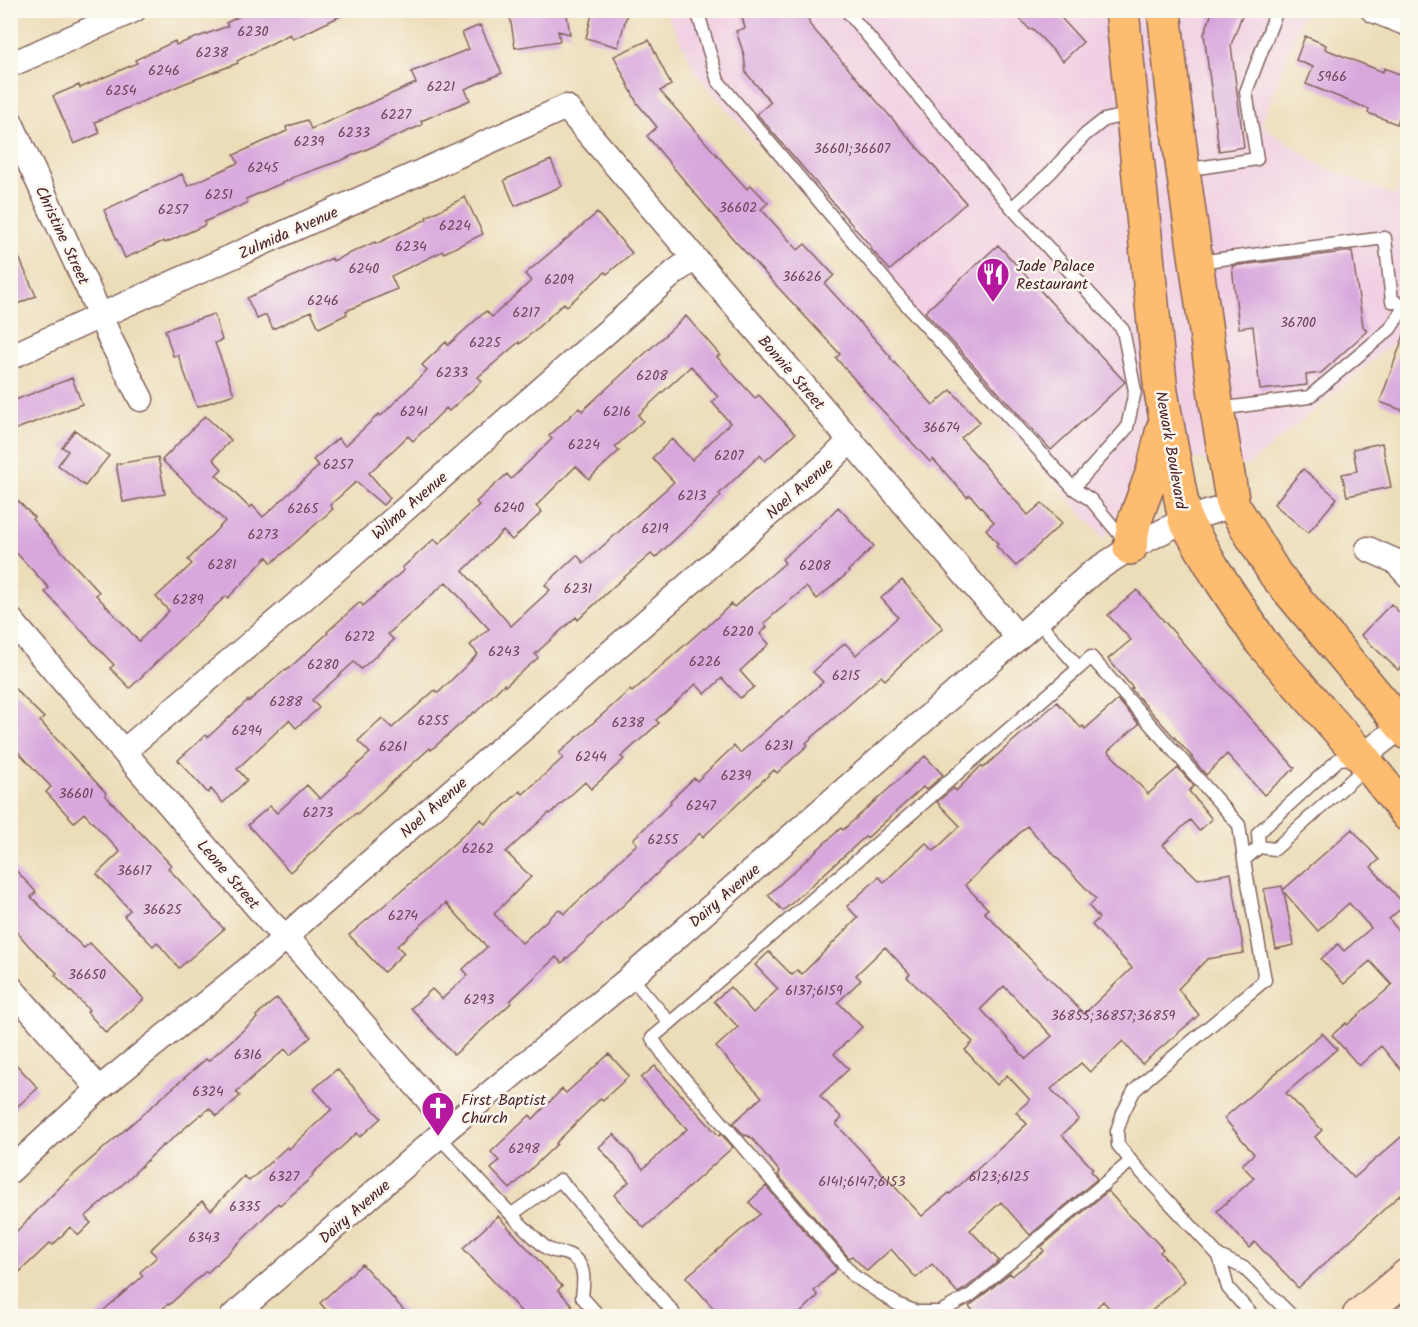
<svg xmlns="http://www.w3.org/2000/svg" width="1418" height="1327" viewBox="0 0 1418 1327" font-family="Kalam,sans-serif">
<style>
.built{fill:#f1d0e3}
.building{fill:#d8a8dd;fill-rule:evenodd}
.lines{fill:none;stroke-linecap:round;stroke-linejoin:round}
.lane-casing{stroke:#83625d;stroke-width:15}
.street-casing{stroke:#83625d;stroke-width:27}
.secondary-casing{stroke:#83625d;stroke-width:36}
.primary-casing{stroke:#83625d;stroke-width:36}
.lane{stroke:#fff;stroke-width:12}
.street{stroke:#fff;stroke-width:24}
.secondary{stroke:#fee4c5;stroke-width:33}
.primary{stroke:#fdbc6f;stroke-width:33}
.labels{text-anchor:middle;stroke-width:5;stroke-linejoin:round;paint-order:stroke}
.number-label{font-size:14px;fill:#6e4158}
.street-label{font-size:16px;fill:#4a1f2b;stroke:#fbf7ec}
.poi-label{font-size:16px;fill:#4a1f2b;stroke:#fbf7ec;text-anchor:start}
</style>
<rect width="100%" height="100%" fill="#fbf7ec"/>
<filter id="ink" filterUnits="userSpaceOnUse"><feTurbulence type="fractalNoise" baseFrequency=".0167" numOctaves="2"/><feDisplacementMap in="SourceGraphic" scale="12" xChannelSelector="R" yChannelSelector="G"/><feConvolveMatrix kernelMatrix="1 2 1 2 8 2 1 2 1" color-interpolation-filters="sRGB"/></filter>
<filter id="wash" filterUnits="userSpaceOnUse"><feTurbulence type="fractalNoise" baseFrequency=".008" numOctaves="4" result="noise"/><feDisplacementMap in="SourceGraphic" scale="24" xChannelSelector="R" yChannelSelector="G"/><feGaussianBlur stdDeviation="1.35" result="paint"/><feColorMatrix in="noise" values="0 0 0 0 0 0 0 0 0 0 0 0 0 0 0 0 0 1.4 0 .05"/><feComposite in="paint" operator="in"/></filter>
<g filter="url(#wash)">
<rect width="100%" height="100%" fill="#ecddb9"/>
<path class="built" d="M665,11H1304L1261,125L1320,165L1395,196L1403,173L1407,175V331L1248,466L1153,453L1104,539L698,76Z"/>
<g id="blocks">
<path class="building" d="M251,10H353L293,39L290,34L237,61L238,63L183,84L95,122L100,133L74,144L53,96L79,85L80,88L137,63L135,60L175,41L176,45L228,26L226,23Z
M509,10H566L570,34L558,31L560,41L515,48Z
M593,10H613L627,14L618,47L586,38Z
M740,10H806L810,25L966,203L890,270L871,249L872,248L757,114L771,102L746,73L744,55L736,31L745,28Z
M1012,10H1054L1083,42L1063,61L1032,28L1030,30Z
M1213,10H1244L1231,45L1244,147L1219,151L1204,34Z
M480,25L502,73L465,89L470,100L421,121L422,125L342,160L291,178V179L246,199L247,203L204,222L205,225L165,243L164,241L125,258L104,210L182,174L188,186L238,163L234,155L287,131L286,127L307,120L311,129L416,83L411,72L469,49L462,33Z
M1305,36L1326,45L1325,49L1383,72L1384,68L1407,77V96L1397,124L1368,113L1369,109L1306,84L1313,67L1296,60Z
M649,40L671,85L660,91L747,189L751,185L768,203L761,209L798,250L805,244L834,275L825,284L891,357L890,358L933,405L951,390L980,422L961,438L1028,515L1042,503L1062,523L1016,566L996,546L998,544L986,529L994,522L970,495L967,497L933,459L930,462L869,396L836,358L840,354L734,240L647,136L657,127L637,103L614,56Z
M551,160L562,186L515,206L504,180Z
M465,197L483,234L444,253L443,251L391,276L397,289L346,311L347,314L319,328L311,311L273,329L266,315L257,319L247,298L332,258L333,261L375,242L376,244L427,219L426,217Z
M597,213L632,253L607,274L605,272L567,306L564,303L520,344L519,342L478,377L482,381L449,411L446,408L413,441L408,436L369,473L390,498L383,505L356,482L330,505L333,509L272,563L267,557L228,598L226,596L178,641L130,688L110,668L114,665L45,592L49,588L10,546V493L34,517L32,519L99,592L96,595L139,641L169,611L156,597L192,564L188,560L225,521L162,460L205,416L231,440L213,459L222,469L216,475L250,508L252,505L263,517L319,466L313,460L338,438L345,446L379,414L381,416L427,370L422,365L446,342L448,345L486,311L492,317L531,281L525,274Z
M10,237L36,296L10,307Z
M998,245L1125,382L1051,450L925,312Z
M1352,251L1363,326L1367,331L1321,373L1306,375L1307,385L1260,390L1253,326L1239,328L1232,266Z
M214,314L222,340L215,343L234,394L197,407L178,355L173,356L165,330Z
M686,316L720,355L717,357L755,398L759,395L795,434L765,461L760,455L719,494L721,496L655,558L651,554L614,586L578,620L576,617L535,654L538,658L505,686L504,684L475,713L474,712L431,750L430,748L357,814L356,813L290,872L248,825L270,806L277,813L307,785L320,799L370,753L358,741L382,718L392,728L435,690L438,693L478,654L470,645L489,629L446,582L388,634L394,640L361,669L354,662L312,700L319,708L296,728L289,720L237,769L247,780L223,803L211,789L208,793L178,760L206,735L208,737L248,700L249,701L285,670L286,671L328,633L327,632L360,602L363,606L404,570L402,568L434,539L439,544L479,505L476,502L507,474L511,479L552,439L549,436L579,408L582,411ZM691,366L718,397L712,402L730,423L692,460L672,439L652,458L674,482L584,563L577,555L545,585L550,590L511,626L463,571L503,531L512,540L542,512L536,506L576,466L589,479L619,451L615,447L643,421L638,415Z
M1405,332H1407V412L1380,402Z
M72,378L82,404L14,430L10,421V402Z
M75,430L109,456L85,486L58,465L68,451L62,447Z
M1382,443L1391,487L1347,496L1342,474L1357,471L1353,449Z
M158,457L165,494L123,502L116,464Z
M1303,469L1337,498L1308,533L1274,504Z
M838,507L874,546L848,571L849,572L817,599L806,587L764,623L767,627L760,634L769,644L740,671L754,687L740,698L722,678L705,694L696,684L656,720L659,723L621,757L624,759L591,789L585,782L550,814L549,813L506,852L531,877L494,914L522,943L559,909L564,914L606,875L605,874L637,844L633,839L671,803L670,801L694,778L697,781L734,746L740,753L782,716L783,717L823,682L813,672L845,643L856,655L898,617L881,598L902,580L943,628L910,656L885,680L881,676L806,743L808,745L777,773L774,770L703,837L700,833L562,963L556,957L510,1001L511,1003L454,1055L411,1008L432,989L442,999L468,975L463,969L487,947L446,903L397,946L404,953L384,972L349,935L412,882L481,819L485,824L520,791L523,794L563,758L559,753L630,690L632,692L704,628L705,629L731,604L734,607L785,563L782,559L818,528Z
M1137,590L1203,666L1295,768L1264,795L1227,754L1206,775L1191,757H1192L1131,689L1133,688L1108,659L1131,640L1108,615Z
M1391,604L1407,620V660L1398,670L1361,635Z
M10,684L44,718L40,721L106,793L105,795L171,865L168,868L224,929L179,968L157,942L153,946L124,916L130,910L97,874L120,852L84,813L74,822L46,792L51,787L10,743Z
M1118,700L1139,724L1108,751L1148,794L1178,768L1194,786L1189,791L1212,819L1199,831L1190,820L1163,845L1198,879L1231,873L1244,953L1207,959L1178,989L1199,1015L1142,1064L1123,1041L1090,1072L1081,1063L1051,1089L1079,1119L1062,1135L1093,1169L1091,1171L1097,1179L1030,1235L1001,1202L970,1230L999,1261L966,1288L958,1293L932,1264L916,1278L891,1249L867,1271L852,1256L849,1258L778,1175L780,1172L750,1136L749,1137L747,1135L745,1136L733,1123L762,1097L716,1047L738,1027L714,1001L730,987L753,1013L778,989L755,965L769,952L792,975L797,970L802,974L858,918L847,906L879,877L884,882L926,843L934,851L960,826L937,802L954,788L956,791L981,766L983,768L1057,702L1081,728L1083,726L1085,729ZM1027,826L1096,899L1089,906L1099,918L1092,925L1132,968L1084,1014L984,912L988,909L965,885ZM885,947L910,974L907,977L973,1042L965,1050L997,1085L1007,1075L1030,1100L1016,1112L1027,1124L950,1194L949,1193L922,1216L836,1124L842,1118L820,1096L849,1069L834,1054L862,1027L838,1002L861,980L856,975ZM1004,986L1052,1036L1026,1059L981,1009Z
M925,756L943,775L926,790L923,787L867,838L865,837L783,911L768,895L841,828L843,830Z
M1352,829L1379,860L1371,867L1405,905L1389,919L1407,941V1077L1381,1046L1359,1066L1332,1035L1346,1023L1347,1025L1392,985L1370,961L1344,984L1321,959L1338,944L1344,951L1371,928L1349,903L1318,931L1284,892L1294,945L1276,949L1264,889L1282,886L1283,890Z
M10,864L36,892L31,897L84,948L90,943L144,999L106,1033L87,1012L89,1010L55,975L57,973L29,946L10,924Z
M277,998L311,1037L290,1055L285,1049L236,1092L240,1096L217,1116L209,1108L202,1115L201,1114L164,1146L163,1145L123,1184L85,1217L91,1223L79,1235L70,1227L53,1245L50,1243L10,1281V1238L65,1182L206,1059L208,1061L257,1018L256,1016Z
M1322,1033L1337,1049L1286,1093L1322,1130L1315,1137L1354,1178L1407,1132V1189L1392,1202L1298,1288L1255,1242L1249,1248L1217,1211L1254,1178L1242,1165L1254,1154L1224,1118Z
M609,1054L629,1076L603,1100L601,1098L556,1143L557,1144L510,1189L491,1169L499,1161L491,1152L530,1115L533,1119L562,1089L566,1093Z
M10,1058L38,1088L10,1113Z
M655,1066L719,1136L721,1134L733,1147L644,1228L614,1195L629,1182L599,1147L614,1134L643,1169L687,1129L641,1078Z
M337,1069L381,1118L360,1137L357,1133L312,1174L313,1176L280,1205L278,1203L247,1235L207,1273L206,1271L169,1305L168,1304L153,1317H96L143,1276L140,1272L157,1257L150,1250L202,1201L211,1210L244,1176L249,1181L287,1147L289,1149L332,1109L314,1089Z
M766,1186L837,1269L814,1291L818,1296L796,1317H721L686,1277L760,1214L749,1202Z
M1108,1191L1133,1219L1134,1218L1163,1249L1160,1252L1185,1281L1145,1317H1117L1103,1301L1087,1317H979L969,1306L976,1301L1010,1273L1012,1276L1044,1251L1041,1247Z
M498,1216L562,1286L558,1290L572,1305L560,1317H526L463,1248Z
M362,1264L410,1317H332L320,1303Z"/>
</g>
</g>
<g filter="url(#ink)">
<use href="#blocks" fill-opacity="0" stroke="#83625d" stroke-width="1.5"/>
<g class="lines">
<defs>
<path id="lane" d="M697,10L718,81L903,301L1073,488L1091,500L1126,542
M846,10L1012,208L1123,330L1135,391L1127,428L1073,488
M1184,170L1257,159L1246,92L1277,10
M1012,208L1050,173L1085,135L1104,120L1131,114
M1198,262L1385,238L1392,301L1408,306
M1218,409L1309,397L1390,329L1405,306
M1037,620L1079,668L1091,657L1239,825L1244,860
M1362,757L1357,775L1275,849L1259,847L1258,833L1339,759Z
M631,977L670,1023L652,1038L663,1054L854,1276L897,1304L917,1312H940L971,1295L1131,1161L1219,1256
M670,1023L1079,668
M439,1137C474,1173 507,1214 545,1247C555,1255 568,1249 578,1262C586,1272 583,1285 582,1297L599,1316
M1131,1161L1118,1145L1117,1131L1123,1113L1134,1091L1148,1078L1265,980L1244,860L1259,847
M512,1214L560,1180L673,1312L669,1316
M1253,1316L1228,1288L1219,1256L1244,1268L1292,1316"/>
<path id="street" d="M1373,10L1408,24
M10,65L134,10
M10,121L91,295L111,341L141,399
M10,357L124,305L566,107C716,284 868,460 1018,637
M1368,549L1395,561L1408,575
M10,619L269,921L303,955L426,1097L449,1127
M124,751L304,598L675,272L694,258
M1362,757L1408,721
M10,987L99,1089
M10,1171L99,1089L268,953L305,919L830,461L851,440
M233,1316L449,1127L631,977L1093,572L1130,548L1185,520L1233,505"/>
<path id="secondary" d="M1359,1316L1408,1275"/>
<path id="primary" d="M1122,10L1161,392L1185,520L1216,573L1262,643L1362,757L1408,815
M1164,10L1173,92L1183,170L1217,409L1233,505L1275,574L1408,733
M1130,548L1134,523L1153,471L1163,428"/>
</defs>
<use href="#lane" class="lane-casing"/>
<use href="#street" class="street-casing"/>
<use href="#secondary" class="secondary-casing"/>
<use href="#primary" class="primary-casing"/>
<use href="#lane" class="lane"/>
<use href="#street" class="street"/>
<use href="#secondary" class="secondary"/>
<use href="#primary" class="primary"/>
</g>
</g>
<defs>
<symbol id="restaurant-pin" viewBox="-11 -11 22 30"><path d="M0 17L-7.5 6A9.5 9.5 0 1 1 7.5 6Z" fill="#b5179e" stroke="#fbf7ec"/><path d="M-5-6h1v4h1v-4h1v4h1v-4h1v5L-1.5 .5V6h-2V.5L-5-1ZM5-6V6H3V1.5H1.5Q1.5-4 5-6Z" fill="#fff"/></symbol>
<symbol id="church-pin" viewBox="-11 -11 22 30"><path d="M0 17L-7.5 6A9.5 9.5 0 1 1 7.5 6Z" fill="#b5179e" stroke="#fbf7ec"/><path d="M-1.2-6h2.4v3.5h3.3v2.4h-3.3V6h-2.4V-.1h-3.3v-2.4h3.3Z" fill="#fff"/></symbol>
</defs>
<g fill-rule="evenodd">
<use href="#restaurant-pin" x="974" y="255" width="38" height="52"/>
<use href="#church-pin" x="419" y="1089" width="38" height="52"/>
</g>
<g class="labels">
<g class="number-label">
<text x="253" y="36">6230</text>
<text x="212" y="57">6238</text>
<text x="164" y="75">6246</text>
<text x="1332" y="81">5966</text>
<text x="441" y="91">6221</text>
<text x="121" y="95">6254</text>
<text x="396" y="119">6227</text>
<text x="354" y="137">6233</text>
<text x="309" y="146">6239</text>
<text x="852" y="153">36601;36607</text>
<text x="263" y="172">6245</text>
<text x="219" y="199">6251</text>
<text x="738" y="212">36602</text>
<text x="173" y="214">6257</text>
<text x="455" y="230">6224</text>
<text x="411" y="251">6234</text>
<text x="364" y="273">6240</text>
<text x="802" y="281">36626</text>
<text x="559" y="284">6209</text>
<text x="323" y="305">6246</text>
<text x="526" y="317">6217</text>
<text x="1298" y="327">36700</text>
<text x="485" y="347">6225</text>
<text x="452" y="377">6233</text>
<text x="652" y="380">6208</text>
<text x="414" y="416">6241</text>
<text x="617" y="416">6216</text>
<text x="941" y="432">36674</text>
<text x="584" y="449">6224</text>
<text x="729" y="460">6207</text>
<text x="338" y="469">6257</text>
<text x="692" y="500">6213</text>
<text x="509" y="512">6240</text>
<text x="303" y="513">6265</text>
<text x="655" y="533">6219</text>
<text x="263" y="539">6273</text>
<text x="222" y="569">6281</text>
<text x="815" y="570">6208</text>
<text x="578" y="593">6231</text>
<text x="188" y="604">6289</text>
<text x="738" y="636">6220</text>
<text x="360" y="641">6272</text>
<text x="504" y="656">6243</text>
<text x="705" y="666">6226</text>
<text x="323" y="669">6280</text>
<text x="846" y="680">6215</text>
<text x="286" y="706">6288</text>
<text x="433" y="725">6255</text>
<text x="628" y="727">6238</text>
<text x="247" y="735">6294</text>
<text x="779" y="750">6231</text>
<text x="393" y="751">6261</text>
<text x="591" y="761">6244</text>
<text x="736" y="780">6239</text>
<text x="76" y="798">36601</text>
<text x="701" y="810">6247</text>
<text x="318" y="817">6273</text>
<text x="663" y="844">6255</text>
<text x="478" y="853">6262</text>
<text x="134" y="875">36617</text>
<text x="162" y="914">36625</text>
<text x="403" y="920">6274</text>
<text x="87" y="979">36650</text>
<text x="814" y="995">6137;6159</text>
<text x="479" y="1004">6293</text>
<text x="1113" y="1020">36855;36857;36859</text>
<text x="248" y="1059">6316</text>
<text x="208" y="1096">6324</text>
<text x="524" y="1153">6298</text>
<text x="284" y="1181">6327</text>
<text x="999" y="1181">6123;6125</text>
<text x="862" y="1186">6141;6147;6153</text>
<text x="245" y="1211">6335</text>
<text x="204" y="1242">6343</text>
</g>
<g class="street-label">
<text transform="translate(288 232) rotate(-24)" y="6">Zulmida Avenue</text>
<text transform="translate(63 235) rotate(65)" y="6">Christine Street</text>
<text transform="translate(792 372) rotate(49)" y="6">Bonnie Street</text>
<text transform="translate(1172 450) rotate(80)" y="6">Newark Boulevard</text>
<text transform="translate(799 488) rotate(-41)" y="6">Noel Avenue</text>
<text transform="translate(409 505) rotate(-41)" y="6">Wilma Avenue</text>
<text transform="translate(433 807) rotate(-41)" y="6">Noel Avenue</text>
<text transform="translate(229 874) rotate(49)" y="6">Leone Street</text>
<text transform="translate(724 895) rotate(-41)" y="6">Dairy Avenue</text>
<text transform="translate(354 1211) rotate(-41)" y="6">Dairy Avenue</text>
</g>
<g class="poi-label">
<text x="1016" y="271">Jade Palace<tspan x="1016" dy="18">Restaurant</tspan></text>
<text x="461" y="1105">First Baptist<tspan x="461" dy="18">Church</tspan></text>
</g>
</g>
<rect width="1418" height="1327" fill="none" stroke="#fbf7ec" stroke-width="36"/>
</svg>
